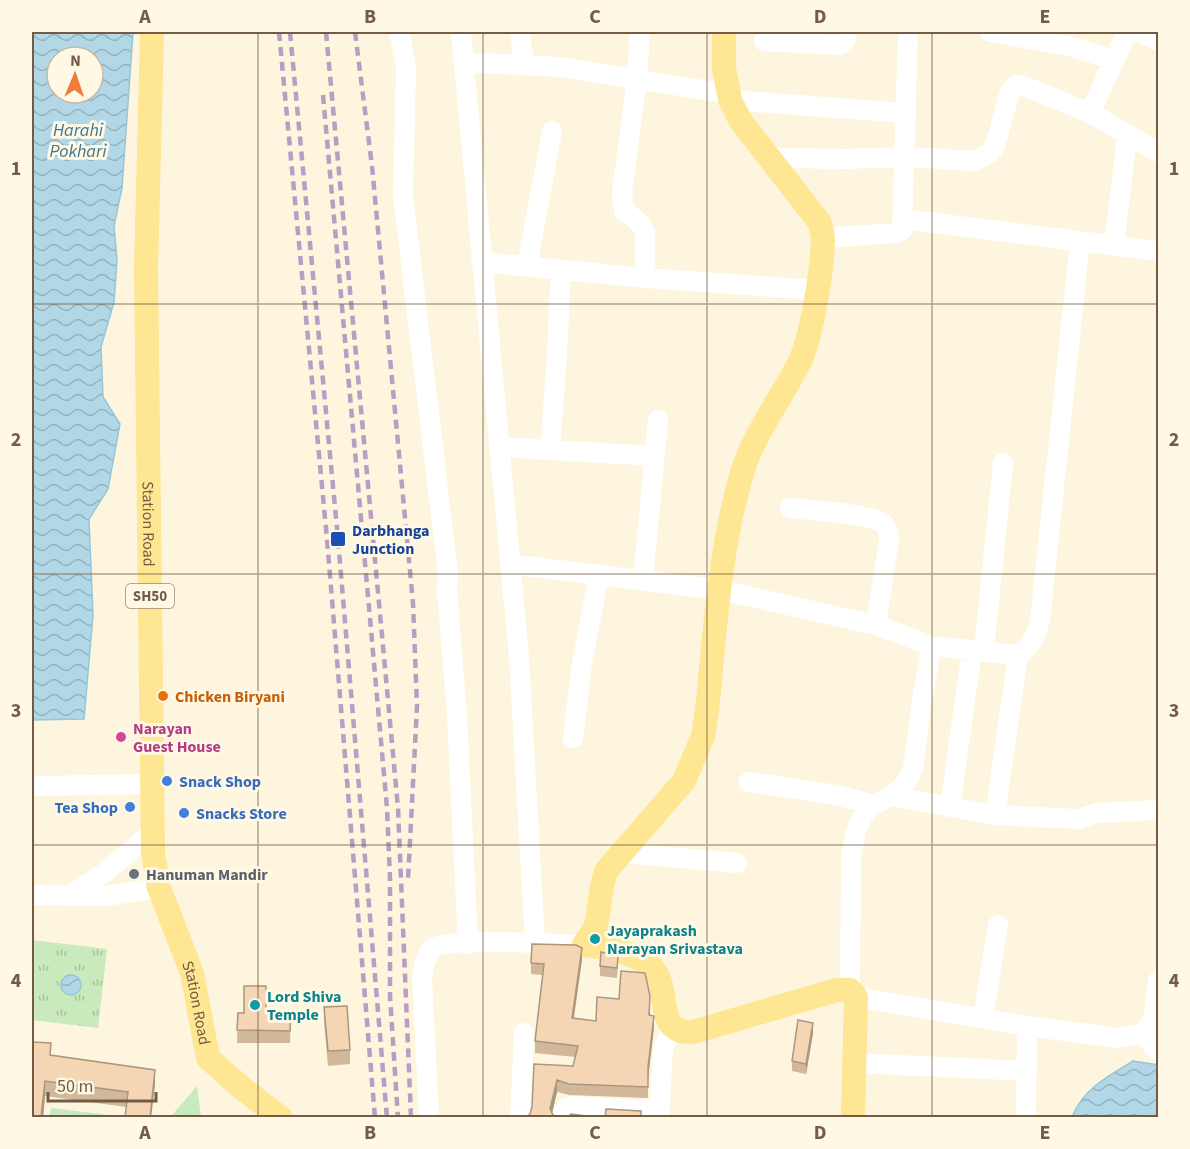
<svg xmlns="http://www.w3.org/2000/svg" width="1190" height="1149" viewBox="0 0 1190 1149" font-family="'Source Sans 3',sans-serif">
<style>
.grass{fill:url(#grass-tufts)}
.water{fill:url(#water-waves);stroke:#97c6d9;stroke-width:1.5;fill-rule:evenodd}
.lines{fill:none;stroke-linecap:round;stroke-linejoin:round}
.minor{stroke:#fff;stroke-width:20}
.major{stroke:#ffe692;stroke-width:24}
.rail{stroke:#b89dc5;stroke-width:4.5;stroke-dasharray:9 6;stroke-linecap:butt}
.wall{fill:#d2b89b}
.shaded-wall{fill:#ab967e}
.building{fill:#f4d6b4;stroke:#ab967e;stroke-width:1.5}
.grid{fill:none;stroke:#735c45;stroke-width:1.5;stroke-opacity:0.55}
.transit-dot{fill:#1a4fb4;stroke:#fff8e4;stroke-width:2}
.food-dot{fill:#e8710a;stroke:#fff8e4;stroke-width:2}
.hotel-dot{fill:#d1479c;stroke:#fff8e4;stroke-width:2}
.shop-dot{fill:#3f7fe0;stroke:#fff8e4;stroke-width:2}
.worship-dot{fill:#6b7280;stroke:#fff8e4;stroke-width:2}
.culture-dot{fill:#0f9aa8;stroke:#fff8e4;stroke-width:2}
.labels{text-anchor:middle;stroke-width:6;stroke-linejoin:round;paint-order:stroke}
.shield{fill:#fff8e4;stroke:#9d8b75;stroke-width:1.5}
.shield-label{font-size:15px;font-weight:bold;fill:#735c45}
.street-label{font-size:16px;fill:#735c45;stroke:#fff8e4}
.transit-label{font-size:16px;font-weight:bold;fill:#164399;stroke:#fff8e4;text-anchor:start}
.food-label{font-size:16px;font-weight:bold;fill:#c56008;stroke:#fff8e4;text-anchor:start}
.hotel-label{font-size:16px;font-weight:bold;fill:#b23c85;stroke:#fff8e4;text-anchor:start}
.shop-label{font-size:16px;font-weight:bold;fill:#366cbe;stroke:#fff8e4;text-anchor:start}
.worship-label{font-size:16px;font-weight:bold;fill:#5b616d;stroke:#fff8e4;text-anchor:start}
.culture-label{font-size:16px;font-weight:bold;fill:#0d838f;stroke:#fff8e4;text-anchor:start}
.water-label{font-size:18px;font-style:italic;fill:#41788f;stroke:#fff8e4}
.neatline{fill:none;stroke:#735c45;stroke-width:2}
.grid-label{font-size:20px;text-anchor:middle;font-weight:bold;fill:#735c45}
</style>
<defs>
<pattern id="grass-tufts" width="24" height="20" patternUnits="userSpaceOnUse" patternTransform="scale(1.5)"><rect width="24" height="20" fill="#c8eabc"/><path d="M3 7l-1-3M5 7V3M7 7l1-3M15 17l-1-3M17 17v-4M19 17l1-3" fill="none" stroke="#a7c19b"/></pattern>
<pattern id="water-waves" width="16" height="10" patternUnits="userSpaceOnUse" patternTransform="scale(1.5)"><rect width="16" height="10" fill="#b2d8e7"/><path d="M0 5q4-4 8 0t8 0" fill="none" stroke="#95b2bd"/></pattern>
</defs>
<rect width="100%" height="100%" fill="#fdf5dd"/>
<path class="grass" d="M32,940L107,949L98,1028L32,1020Z
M197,1086L201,1117H172V1115Z
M51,1108L118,1116L117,1117H49Z"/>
<path class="water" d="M32,32H133L122,188L114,226L117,260L114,302L101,347L103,397L120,424L108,489L89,519L93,615L84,719L32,720ZM57,57H93V93H57Z
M61 985a10 10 0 1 1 20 0a10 10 0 1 1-20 0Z
M1133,1061L1158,1065V1117H1072C1083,1089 1108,1076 1133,1061Z"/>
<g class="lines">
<path class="minor" d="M399,32L406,66L403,196L448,573L447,590L457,715L468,944
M461,32L519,657L535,942
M520,32L524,64
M640,32L637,80L622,192L624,211C633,218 641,221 645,233V278
M990,32L1069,46L1114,60
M1139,32L1158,41
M764,41L839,45L844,43L847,32
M464,62L560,67L729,94
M730,100L906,113
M1090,113L1127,32
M770,158L845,159L906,157L974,161L990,153L995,146L1010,92L1016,85L1024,86L1090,113L1158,152
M903,219L1158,251
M823,238L896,233L902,230L908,32
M1114,246L1127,136
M481,262L645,278L817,290
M527,266L552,131
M499,447L655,456
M550,450L557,354L561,270
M790,508C808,510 871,514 883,523C888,527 889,533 889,540L876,625
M510,564L720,590L876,625L932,646L1018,655C1032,646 1036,636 1040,620L1080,241
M643,580L658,420
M984,651L1003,463
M573,738L582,663L599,575
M749,782L837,795L873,805
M32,786L152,784
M891,796L995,815L1078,819L1097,813L1158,810
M950,807L972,650
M995,815L1018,655
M622,853L737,863
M32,895L105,896L159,888
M69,896L104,873L153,832
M850,990L851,856L856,831L863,815L873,805L891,796L906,783L913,769L922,699L932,646
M856,997L1027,1026L1118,1038L1142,1033L1150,1025L1154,1015L1158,981
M983,1018L998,925
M1142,1033L1158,1051
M855,1063L1027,1071
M429,1118L422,978C424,968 425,955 433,948C447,938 561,944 584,945
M520,1118L524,1033
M562,1118L565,1109L574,1106L660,1111
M659,1118L663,1050L672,1026
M1026,1118L1027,1026"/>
<g class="major">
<path id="s1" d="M152,32L146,269L153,853L159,888L192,973L208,1058L242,1088L281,1118"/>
<path d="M584,945L596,927L602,886L606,871L684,781L703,736L707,711C715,632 719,551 742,473C752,438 781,398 798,365C812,339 822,270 823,240C823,235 821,228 820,223L740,120L730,100L724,68V32"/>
<path d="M584,945C604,947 644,953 656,973C670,995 655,1034 693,1032L837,990H850L856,997L853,1118"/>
</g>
<path class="rail" d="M279,32L327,539L375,1118
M290,32L338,539L387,1118
M326,32L398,808L411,1118
M355,32L372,166L413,603L417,706L408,880
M323,95L387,808L390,878V996L398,1118"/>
</g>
<path class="wall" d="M582,959L574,1018L596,1021L650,1007V1015L654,1027L648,1077V1098L569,1095L557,1092L552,1112L530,1114L532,1107L534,1064L573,1066L575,1057L535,1053V1041L543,975L531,974V963Z
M600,966H618L617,978L600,976Z
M324,1007L350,1050V1064L328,1066L324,1022Z
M238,1013H291L290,1043H237Z
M813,1033L806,1074L792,1071V1061Z
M32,1042L51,1055L155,1085L126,1107L45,1096L43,1118H32Z"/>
<path class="shaded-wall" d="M582,948V959L572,1029V1018Z
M654,1016V1027L648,1079V1067Z
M813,1023V1033L806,1074V1064Z
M155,1070V1085L151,1118H150Z
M557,1080V1092L551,1118L550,1109Z
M45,1081V1096L43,1118H41Z"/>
<path class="building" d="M532,944L576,945L582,948L572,1018L596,1021L597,997L619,999L621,971L645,973L650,996L649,1015L654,1016L648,1067V1087L569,1084L557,1080L550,1109L553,1115L561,1118H525L530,1114L532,1107L534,1064L573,1066L578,1046L535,1041L544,964L531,963Z
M601,952L618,956L617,968L600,966Z
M244,986H266V1013H291L290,1031L237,1030L238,1013H244Z
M347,1006L350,1050L328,1051L324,1007Z
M798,1020L813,1023L806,1064L792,1061Z
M32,1042L51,1043L50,1055L155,1070L150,1118H125L128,1092L45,1081L41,1117L32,1115Z
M606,1109L641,1111V1118H605Z
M571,1114L601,1118H566Z"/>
<path class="grid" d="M258,32V1118M483,32V1118M707,32V1118M932,32V1118M32,304H1158M32,574H1158M32,845H1158"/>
<rect class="transit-dot" x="330" y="531" width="16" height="16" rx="3"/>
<circle class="food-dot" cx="163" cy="696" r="6"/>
<circle class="hotel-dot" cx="121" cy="737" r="6"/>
<g class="shop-dot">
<circle cx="167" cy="781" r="6"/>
<circle cx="130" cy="807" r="6"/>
<circle cx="184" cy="813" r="6"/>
</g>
<circle class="worship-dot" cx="134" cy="874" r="6"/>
<g class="culture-dot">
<circle cx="595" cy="939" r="6"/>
<circle cx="255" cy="1005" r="6"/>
</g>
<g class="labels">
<rect class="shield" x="126" y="584" width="48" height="24" rx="4.5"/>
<g class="shield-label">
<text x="150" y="601">SH50</text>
</g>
<g class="street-label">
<text dy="6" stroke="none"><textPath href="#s1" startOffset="492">Station Road</textPath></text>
<text dy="6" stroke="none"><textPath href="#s1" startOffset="978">Station Road</textPath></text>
</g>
<g class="transit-label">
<text x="352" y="536">Darbhanga<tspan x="352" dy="18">Junction</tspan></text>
</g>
<g class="food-label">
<text x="175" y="702">Chicken Biryani</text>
</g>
<g class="hotel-label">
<text x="133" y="734">Narayan<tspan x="133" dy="18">Guest House</tspan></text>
</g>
<g class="shop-label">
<text x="179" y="787">Snack Shop</text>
<text x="118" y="813" text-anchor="end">Tea Shop</text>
<text x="196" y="819">Snacks Store</text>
</g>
<g class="worship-label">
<text x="146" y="880">Hanuman Mandir</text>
</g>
<g class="culture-label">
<text x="607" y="936">Jayaprakash<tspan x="607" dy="18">Narayan Srivastava</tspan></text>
<text x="267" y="1002">Lord Shiva<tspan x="267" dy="18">Temple</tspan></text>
</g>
<g class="water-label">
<text x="78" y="136">Harahi<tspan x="78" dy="21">Pokhari</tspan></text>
</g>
</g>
<rect width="1190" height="1149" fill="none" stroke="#fff8e4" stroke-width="66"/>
<g transform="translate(75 75) rotate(2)"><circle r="28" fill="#fff8e4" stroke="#c7baa4" stroke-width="1.5"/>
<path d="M0-4.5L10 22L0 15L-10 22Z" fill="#ee7c3b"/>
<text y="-9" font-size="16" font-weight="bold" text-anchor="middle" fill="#735c45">N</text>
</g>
<path d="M48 1092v9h108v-9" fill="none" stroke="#735c45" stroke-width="3"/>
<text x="57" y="1092" font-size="18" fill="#735c45" stroke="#fff8e4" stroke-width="4.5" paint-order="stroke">50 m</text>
<rect x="33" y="33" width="1124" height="1083" class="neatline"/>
<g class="grid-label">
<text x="145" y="23">A</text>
<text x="370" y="23">B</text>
<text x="595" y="23">C</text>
<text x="820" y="23">D</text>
<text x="1045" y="23">E</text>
<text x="16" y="175">1</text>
<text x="1174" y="175">1</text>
<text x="16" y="446">2</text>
<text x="1174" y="446">2</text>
<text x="16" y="717">3</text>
<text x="1174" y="717">3</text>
<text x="16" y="987">4</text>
<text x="1174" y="987">4</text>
<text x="145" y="1139">A</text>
<text x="370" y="1139">B</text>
<text x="595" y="1139">C</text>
<text x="820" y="1139">D</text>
<text x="1045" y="1139">E</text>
</g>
</svg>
